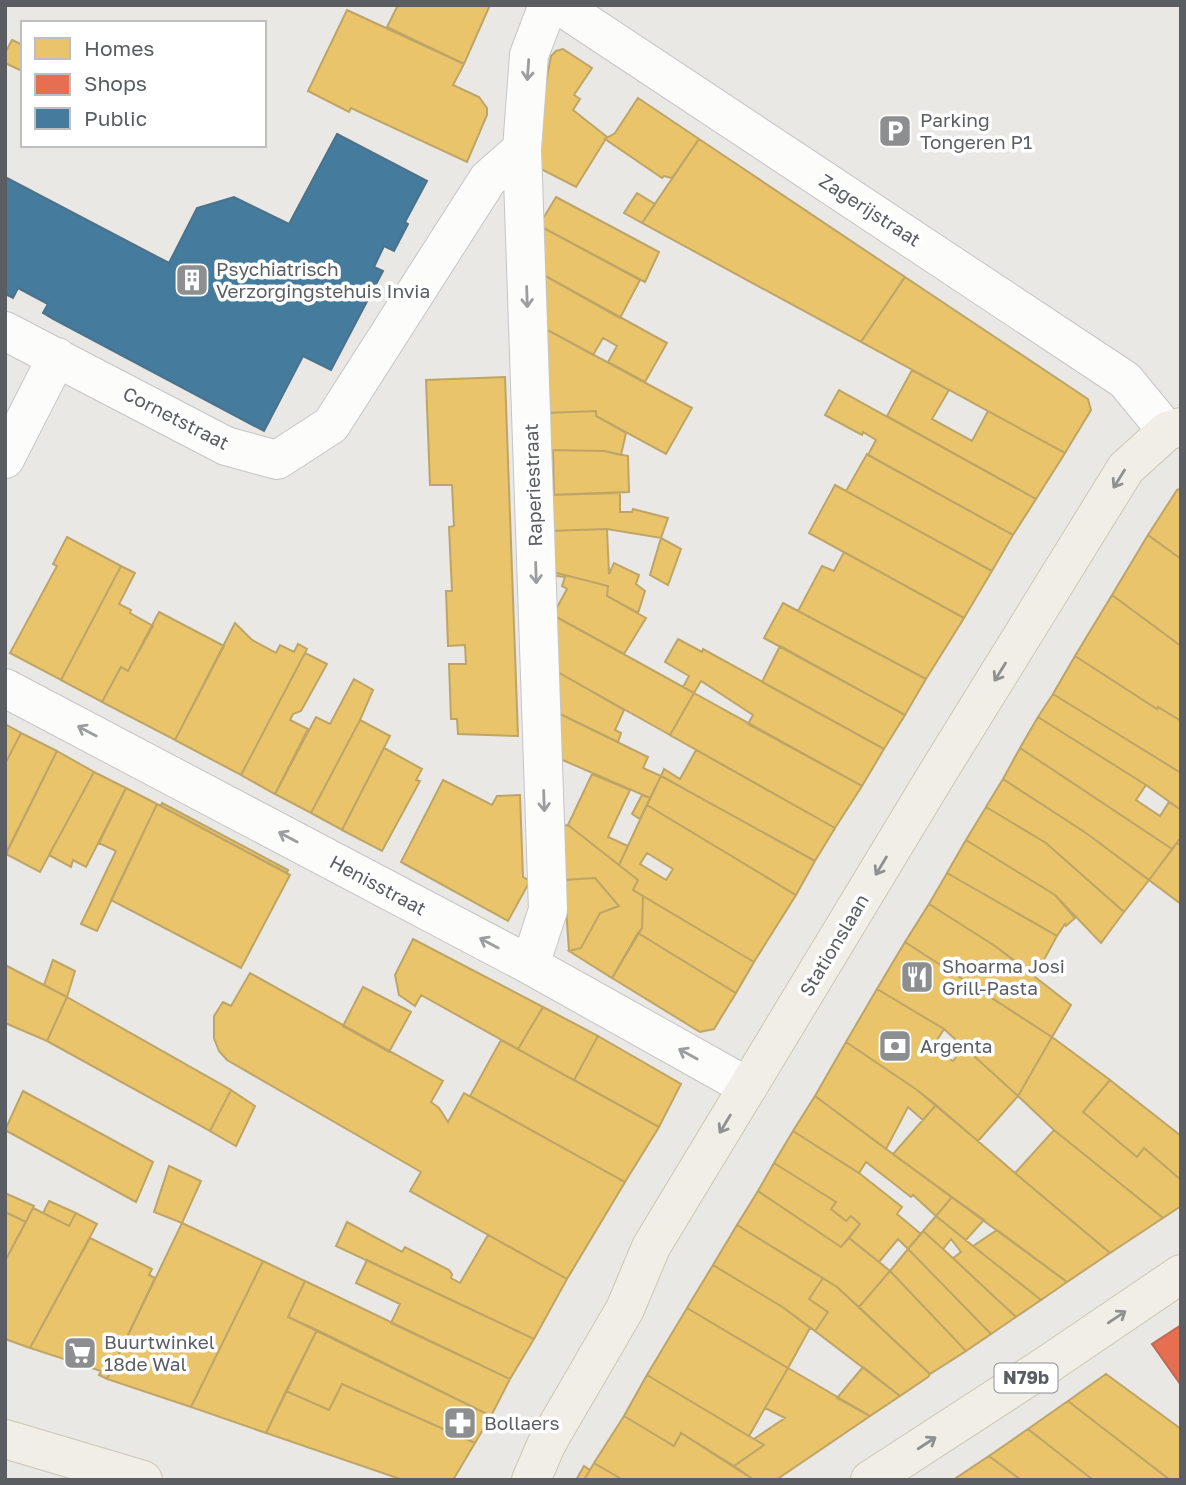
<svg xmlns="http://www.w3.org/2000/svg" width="1186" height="1485" viewBox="0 0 1186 1485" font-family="'Golos Text',sans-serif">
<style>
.homes{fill:#e9c46a;stroke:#bea567;stroke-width:2;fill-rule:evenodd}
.shops{fill:#e76f51;stroke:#bd6a56;stroke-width:2}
.public{fill:#457b9d;stroke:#4b728b;stroke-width:2}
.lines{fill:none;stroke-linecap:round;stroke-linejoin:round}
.minor-casing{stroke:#c5c5c5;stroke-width:40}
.major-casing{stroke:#cec6b4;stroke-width:40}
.minor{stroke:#fcfcfb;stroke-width:38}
.major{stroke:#f1eee7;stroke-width:38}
.oneway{stroke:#9b9d9f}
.oneway2{stroke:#8f9090}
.labels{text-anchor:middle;stroke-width:7;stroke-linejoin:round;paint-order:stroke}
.shield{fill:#fff;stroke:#8c8e90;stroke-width:2}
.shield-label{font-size:18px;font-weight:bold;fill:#5a5d61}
.poi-label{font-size:19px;fill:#5a5d61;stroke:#fff;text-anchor:start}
.street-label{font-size:19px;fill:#5a5d61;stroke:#fff}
</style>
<rect width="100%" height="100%" fill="#e9e8e4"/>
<path class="homes" d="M398,5H490L464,64L387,27Z
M347,10L464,64L453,85L479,97L487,108V115L467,162L351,108L349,112L308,91Z
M12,40L23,45L22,71L5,63V53Z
M563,49L592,68L574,95L580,99L573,110L607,137L576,187L535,166V139L551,56L556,51Z
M638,98L699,139L672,178L664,176L662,178L605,139L615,133Z
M699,139L905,277L861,342L642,223Z
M637,193L655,204L642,223L624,213Z
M556,197L659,252L645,282L538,225V217H544Z
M538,225L640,280L620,318L540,273Z
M540,273L667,343L645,382L608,362L617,346L603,338L593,355L542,327Z
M905,277L1088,399L1091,410L1065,453L861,342Z
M542,327L692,408L666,454L596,416V411L545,413Z
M912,370L949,390L932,419L972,441L988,411L1065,453L1036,499L887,416Z
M505,377L518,736L458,734L457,719H451L449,664H466L465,645L448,646L446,591H452L449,527L454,526L452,485H430L426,380Z
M839,390L1036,499L1013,535L868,455L876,440L863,432L862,435L825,415Z
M596,411V416L626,433L621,455L604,451L545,450V413Z
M545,450L604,451L628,456L629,492L547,495L554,493L553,451Z
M867,454L1013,535L992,571L846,491Z
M835,485L992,571L964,618L809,533Z
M1181,488V559L1148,535L1177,490Z
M620,493V512H632L633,509L668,518L661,538L607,529L548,531L547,495Z
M607,529L609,574L614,563L639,575L636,584L645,591L638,613L607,596L608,586L549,571L548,531Z
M1148,535L1181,559V646L1112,595Z
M67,537L121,566L61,680L10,653L57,566L53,564Z
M661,538L681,549L668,585L650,575Z
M844,552L964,618L926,679L798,611L822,566L834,571Z
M121,566L135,573L119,604L131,610L130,613L153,626L128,671L121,667L102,702L61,680Z
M549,571L608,586L607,596L646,618L624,654L551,614L554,613L567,589L562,586L565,577L550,575Z
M1112,595L1181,646V721L1158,707L1157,709L1075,656Z
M783,603L926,679L905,715L764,638Z
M159,612L224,646L175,740L102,702L121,667L128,671Z
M551,614L694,693L670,735L554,670Z
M235,623L252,640L276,653L280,645L294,652L298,644L307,649L241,775L175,740Z
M678,639L702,652L703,649L884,749L862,786L748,724L753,715L701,681L694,693L683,687L689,676L665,662Z
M780,646L905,715L884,749L762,682Z
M305,653L327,664L301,711L293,714L290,720L308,729L275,794L241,775Z
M1075,656L1157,709L1158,707L1181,721V773L1053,694Z
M554,670L624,710L615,730L621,733L618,742L556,712Z
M354,679L373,690L360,720L311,813L275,794L316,717L330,724Z
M694,693L862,786L835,828L670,735Z
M1053,694L1181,773V810L1146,785L1038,717Z
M556,712L648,757L643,768L661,776L650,798L558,758Z
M1038,717L1146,785L1136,800L1160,816L1169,802L1181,810V837L1172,849L1020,748Z
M360,720L390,736L342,830L311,813Z
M5,724L21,733L5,764Z
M21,733L57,751L5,855V764Z
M384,748L422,769L416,780L420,781L382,851L342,830Z
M1020,748L1172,849L1149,880L1086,833L1003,779Z
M696,750L835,828L815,861L661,776L664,769L680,779Z
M57,751L94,772L40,872L6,854Z
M94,772L126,788L86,867L73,860L71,867L49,855Z
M592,774L630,790L608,837L628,846L619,865L568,825Z
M661,776L815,861L796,895L647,805Z
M1003,779L1086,833L1149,880L1124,912L1046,843L986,807Z
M443,780L492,805L497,796L520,795L523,877L530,881L508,921L401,862Z
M126,788L157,804L97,931L81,924L116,851L99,843Z
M642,795L650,798L640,819L632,814Z
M162,803L288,870L287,873L161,806Z
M157,804L290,875L241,968L111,900Z
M647,805L796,895L754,962L633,890L638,880L619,865ZM647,853L673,869L666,880L640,864Z
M986,807L1046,843L1124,912L1101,943L1055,895L966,840Z
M568,825L638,880L633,890L643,896L642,928L612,978L569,951L581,948L600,913L619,906L595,878L564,880L561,826Z
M966,840L1055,895L1075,918L1066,926L1065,924L1057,936L947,873Z
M1177,843L1181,845V904L1149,880Z
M947,873L1057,936L1035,976L995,946L929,904Z
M595,878L619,906L600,913L581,948L569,951L564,880Z
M643,896L754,962L736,993L638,933L642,928Z
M929,904L995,946L1071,1005L1052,1037L905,942Z
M638,933L736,993L714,1029L700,1032L612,978Z
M413,939L543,1007L518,1049L421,995L415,1006L399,995L395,975Z
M905,942L1052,1037L1018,1096L944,1029L877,989Z
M53,960L75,971L67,997L44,985Z
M5,965L67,997L47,1041L5,1023Z
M250,973L443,1081L431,1102L439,1108L448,1122L464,1093L625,1182L567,1279L410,1191L421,1172L227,1060L219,1051L214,1038V1016L223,1002L231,1006Z
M363,987L411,1012L389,1052L343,1026Z
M877,989L944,1029L932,1048L953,1061L964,1047L1018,1096L978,1141L917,1090L846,1042Z
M67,997L231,1090L210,1131L47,1041Z
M543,1007L598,1036L574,1080L518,1049Z
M598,1036L681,1084L659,1127L574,1080Z
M1052,1037L1110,1080L1083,1112L1137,1157L1144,1148L1181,1180V1206L1163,1218L1054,1130L1018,1096Z
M501,1040L659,1127L625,1182L470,1096Z
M846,1042L917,1090L936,1105L923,1120L908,1107L886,1149L815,1096Z
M1110,1080L1181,1136V1180L1144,1148L1137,1157L1083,1112Z
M231,1090L255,1106L236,1146L210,1131Z
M23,1091L153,1162L136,1202L5,1130Z
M815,1096L893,1154L952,1197L936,1216L913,1195L911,1197L866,1162L859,1173L793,1131Z
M936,1105L1015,1173L1110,1253L1067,1282L893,1154Z
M1054,1130L1163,1218L1110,1253L1015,1173Z
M793,1131L859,1173L902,1207L897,1214L921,1234L908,1249L898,1239L879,1262L849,1238L860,1224L851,1216L846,1221L831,1209L836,1202L774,1163Z
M774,1163L836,1202L831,1209L846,1221L851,1216L860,1224L841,1247L758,1191Z
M169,1166L201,1181L182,1223L154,1212Z
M758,1191L841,1247L849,1238L890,1271L859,1307L837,1287L737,1225Z
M5,1193L34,1206L26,1222L5,1212Z
M952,1197L984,1220L966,1240L936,1216Z
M49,1201L76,1213L69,1226L43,1213Z
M33,1208L69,1226L76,1213L97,1224L30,1348L5,1339V1261Z
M5,1212L26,1222L5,1261Z
M936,1216L973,1246L1041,1300L1016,1317L953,1258L961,1252L951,1239L943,1249L923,1231Z
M347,1222L402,1252L405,1247L449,1270L452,1274L451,1278L460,1283L488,1235L567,1279L534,1339L336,1246Z
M182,1223L263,1261L191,1407L107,1379Z
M737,1225L823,1278L809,1299L828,1312L815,1331L784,1308L713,1265Z
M997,1230L1067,1282L1041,1300L973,1246Z
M923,1231L943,1249L1016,1317L991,1334L908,1249Z
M90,1238L152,1269L149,1275L155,1278L107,1379L99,1375L101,1371L30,1348Z
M908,1249L991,1334L966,1351L890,1271Z
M367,1260L534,1339L510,1379L391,1323L400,1304L356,1283Z
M263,1261L305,1281L288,1317L317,1330L266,1433L191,1407Z
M713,1265L784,1308L810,1328L788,1368L687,1308Z
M890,1271L966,1351L930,1374L859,1307Z
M823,1278L837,1287L930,1374L928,1377L900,1396L815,1331L828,1312L809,1299Z
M305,1281L510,1379L491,1416L288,1317Z
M687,1308L788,1368L749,1436L647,1375Z
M317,1330L491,1416L475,1443L342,1384L329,1410L286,1391Z
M863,1367L900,1396L870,1416L837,1398Z
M788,1368L870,1416L776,1480H754L734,1466L764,1445L754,1439L785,1418L765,1408Z
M1106,1374L1181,1429V1480H1170L1068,1401Z
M647,1375L754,1439L764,1445L734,1466L681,1433L674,1446L624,1416Z
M342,1384L475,1443L453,1480H403L266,1433L286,1391L329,1410Z
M1068,1401L1170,1480H1093L1028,1429Z
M624,1416L674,1446L681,1433L754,1480H623L594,1463Z
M1028,1429L1093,1480H1021L989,1456Z
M989,1456L1021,1480H953Z
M594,1463L623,1480H584Z
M584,1466L590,1470L584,1480H576Z"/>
<path class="shops" d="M1181,1325V1385L1152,1344Z"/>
<path class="public" d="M337,134L427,181L405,222L408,224L394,251L384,246L374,267L383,271L331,370L303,356L264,431L53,319L43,313L48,304L18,288L13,298L5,294V177L169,263L197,208L234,197L289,224Z"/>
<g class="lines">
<defs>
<path id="minor" d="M559,5L1125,380L1167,431
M5,331L226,446L277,460L331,425L488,179L522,149
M5,459L57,357
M5,688L530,965L748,1087
M530,965L548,910L522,149L529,55L548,5"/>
<path id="major" d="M5,1439L143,1480
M531,1480L547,1443L625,1309L651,1247L940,769L1126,468L1167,431L1181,427
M870,1480L1044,1367L1181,1274"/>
</defs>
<use href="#minor" class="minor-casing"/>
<use href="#major" class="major-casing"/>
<use href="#minor" class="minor"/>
<use href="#major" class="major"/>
</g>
<defs><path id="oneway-shaft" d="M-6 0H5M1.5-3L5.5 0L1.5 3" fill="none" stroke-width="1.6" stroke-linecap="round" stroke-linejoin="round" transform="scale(1.75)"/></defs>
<g class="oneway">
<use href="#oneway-shaft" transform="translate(528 70) rotate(94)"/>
<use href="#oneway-shaft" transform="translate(527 297) rotate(88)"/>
<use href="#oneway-shaft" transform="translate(536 573) rotate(88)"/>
<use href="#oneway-shaft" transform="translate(87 731) rotate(-152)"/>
<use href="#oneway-shaft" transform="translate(544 801) rotate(88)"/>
<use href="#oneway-shaft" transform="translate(288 837) rotate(-152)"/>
<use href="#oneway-shaft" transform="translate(489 943) rotate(-152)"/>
<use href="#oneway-shaft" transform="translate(688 1054) rotate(-151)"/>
</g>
<g class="oneway2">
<use href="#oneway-shaft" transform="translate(1119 479) rotate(122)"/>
<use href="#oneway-shaft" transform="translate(1000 672) rotate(122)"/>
<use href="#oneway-shaft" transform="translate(881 866) rotate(121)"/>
<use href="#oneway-shaft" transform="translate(725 1124) rotate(121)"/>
<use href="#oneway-shaft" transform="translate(1117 1317) rotate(-34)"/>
<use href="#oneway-shaft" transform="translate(927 1443) rotate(-33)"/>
</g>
<defs>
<symbol id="parking-square" viewBox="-11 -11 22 22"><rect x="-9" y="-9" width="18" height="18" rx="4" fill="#8c8e8f" stroke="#fff"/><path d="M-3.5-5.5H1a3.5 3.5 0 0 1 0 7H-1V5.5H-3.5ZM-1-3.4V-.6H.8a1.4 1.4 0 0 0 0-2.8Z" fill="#fff"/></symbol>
<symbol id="building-square" viewBox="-11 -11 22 22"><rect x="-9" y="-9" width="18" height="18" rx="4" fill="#8c8e8f" stroke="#fff"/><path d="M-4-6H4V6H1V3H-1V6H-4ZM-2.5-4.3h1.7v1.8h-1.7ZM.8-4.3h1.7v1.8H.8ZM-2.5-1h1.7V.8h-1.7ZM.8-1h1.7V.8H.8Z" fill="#fff"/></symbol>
<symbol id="restaurant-square" viewBox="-11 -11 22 22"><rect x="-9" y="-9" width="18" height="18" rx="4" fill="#8c8e8f" stroke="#fff"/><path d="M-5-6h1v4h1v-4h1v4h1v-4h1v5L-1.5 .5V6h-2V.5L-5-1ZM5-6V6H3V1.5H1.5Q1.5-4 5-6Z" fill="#fff"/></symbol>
<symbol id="bank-square" viewBox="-11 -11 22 22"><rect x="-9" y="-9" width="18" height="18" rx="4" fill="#8c8e8f" stroke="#fff"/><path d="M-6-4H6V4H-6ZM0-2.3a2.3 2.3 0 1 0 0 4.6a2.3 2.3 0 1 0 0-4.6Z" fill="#fff"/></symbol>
<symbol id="supermarket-square" viewBox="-11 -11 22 22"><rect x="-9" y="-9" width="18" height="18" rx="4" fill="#8c8e8f" stroke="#fff"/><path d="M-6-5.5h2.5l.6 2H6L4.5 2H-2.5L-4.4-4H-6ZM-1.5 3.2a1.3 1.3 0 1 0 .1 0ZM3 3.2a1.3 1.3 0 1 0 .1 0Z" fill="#fff"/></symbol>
<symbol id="pharmacy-square" viewBox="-11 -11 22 22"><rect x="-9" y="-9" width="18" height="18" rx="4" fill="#8c8e8f" stroke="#fff"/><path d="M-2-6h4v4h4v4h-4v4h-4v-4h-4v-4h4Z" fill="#fff"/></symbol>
</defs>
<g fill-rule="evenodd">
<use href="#parking-square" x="876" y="112" width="38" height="38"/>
<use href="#building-square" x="173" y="261" width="38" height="38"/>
<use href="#restaurant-square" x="898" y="958" width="38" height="38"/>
<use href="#bank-square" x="876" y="1027" width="38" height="38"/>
<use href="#supermarket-square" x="61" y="1334" width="38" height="38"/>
<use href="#pharmacy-square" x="441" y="1404" width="38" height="38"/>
</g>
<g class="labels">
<rect class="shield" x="994.5" y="1363.5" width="63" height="29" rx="5"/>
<g class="shield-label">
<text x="1026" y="1384">N79b</text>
</g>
<g class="poi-label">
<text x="920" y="127">Parking<tspan x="920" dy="22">Tongeren P1</tspan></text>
<text x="216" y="276">Psychiatrisch<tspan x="216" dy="22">Verzorgingstehuis Invia</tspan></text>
<text x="942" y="973">Shoarma Josi<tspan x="942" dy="22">Grill-Pasta</tspan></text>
<text x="920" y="1053">Argenta</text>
<text x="104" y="1349">Buurtwinkel<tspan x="104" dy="22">18de Wal</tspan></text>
<text x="484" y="1430">Bollaers</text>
</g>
<g class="street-label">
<text transform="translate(870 210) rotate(33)" y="7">Zagerijstraat</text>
<text transform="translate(176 418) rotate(27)" y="7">Cornetstraat</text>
<text transform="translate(533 485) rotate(-92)" y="7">Raperiestraat</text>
<text transform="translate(378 885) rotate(28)" y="7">Henisstraat</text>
<text transform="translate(834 945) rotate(-59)" y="7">Stationslaan</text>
</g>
</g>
<rect width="1186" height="1485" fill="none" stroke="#5a5d61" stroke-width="14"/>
<rect x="21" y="21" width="245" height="126" fill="#ffffff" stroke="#bdbec0" stroke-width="2"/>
<rect x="35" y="38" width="35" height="21" fill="#e9c46a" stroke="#bdbec0" stroke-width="2"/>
<text x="84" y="56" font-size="21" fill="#5a5d61">Homes</text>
<rect x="35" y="74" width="35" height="21" fill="#e76f51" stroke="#bdbec0" stroke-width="2"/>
<text x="84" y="91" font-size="21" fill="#5a5d61">Shops</text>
<rect x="35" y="108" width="35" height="21" fill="#457b9d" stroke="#bdbec0" stroke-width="2"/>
<text x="84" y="126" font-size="21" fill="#5a5d61">Public</text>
</svg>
